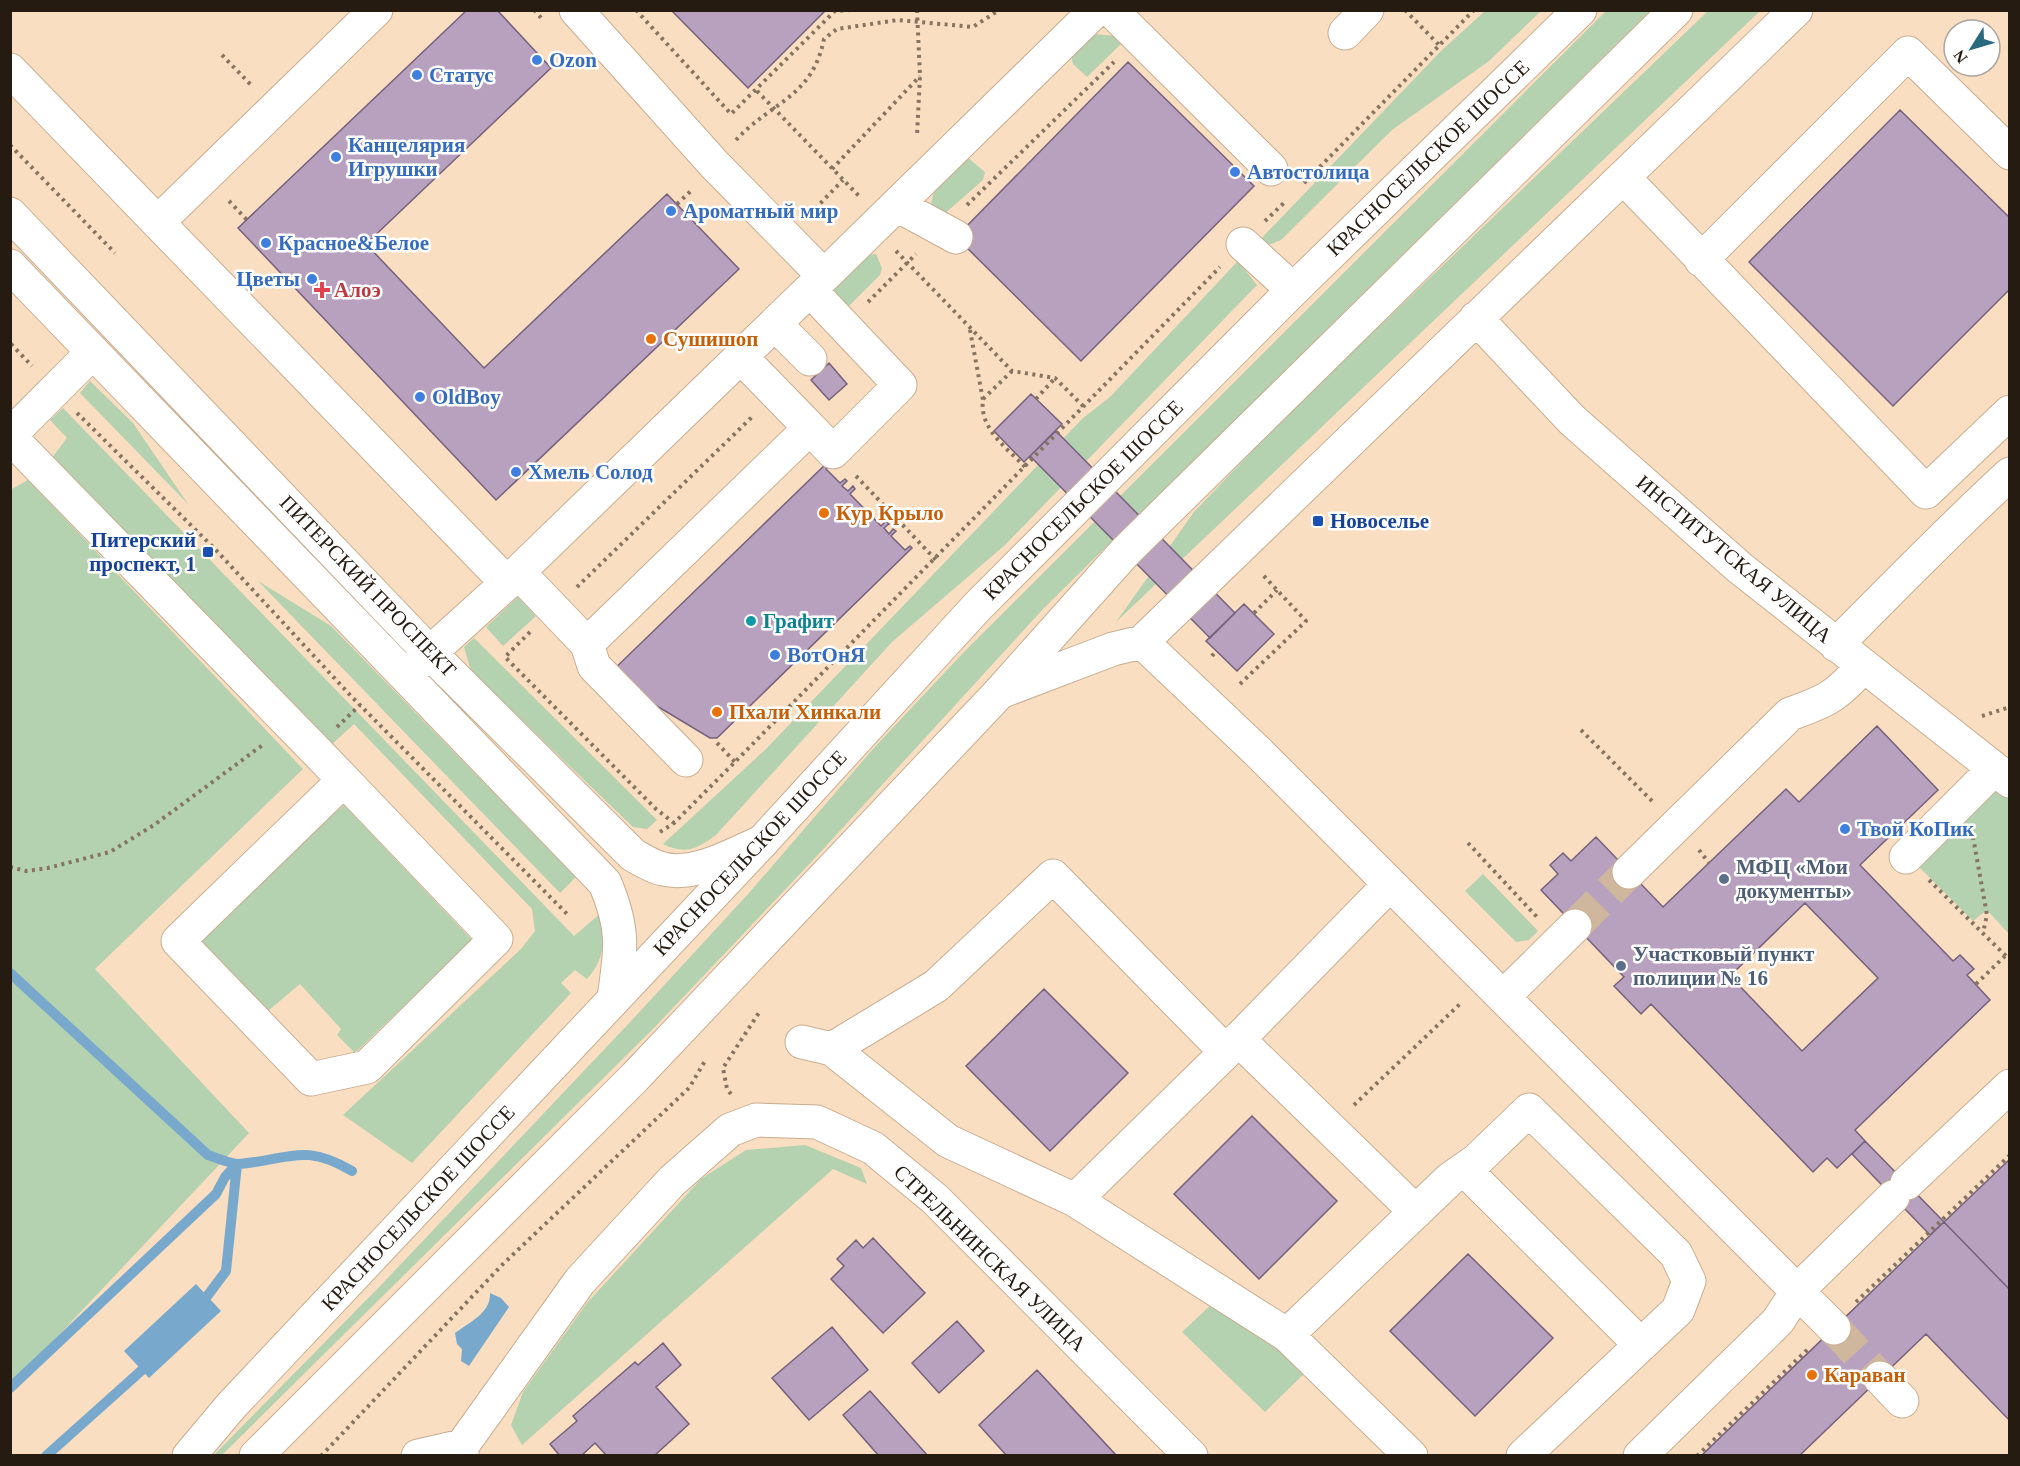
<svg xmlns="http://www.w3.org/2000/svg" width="2020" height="1466" viewBox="0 0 2020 1466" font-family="Georgia,serif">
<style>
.green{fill:#b4d1b0}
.water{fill:#78a9cc}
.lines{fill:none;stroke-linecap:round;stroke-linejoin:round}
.stream{stroke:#78a9cc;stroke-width:10}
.building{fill:#b8a1bf;stroke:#75617c;stroke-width:1.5;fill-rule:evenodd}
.minor-tunnel{stroke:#cfb79e;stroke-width:33;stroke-dasharray:33 16;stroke-linecap:butt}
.minor-casing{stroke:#c8ad91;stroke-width:35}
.major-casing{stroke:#c8ad91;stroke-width:35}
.path{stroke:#867461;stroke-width:4;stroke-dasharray:3 4.5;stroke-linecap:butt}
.minor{stroke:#fff;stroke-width:33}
.major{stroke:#fff;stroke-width:33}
.shop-dot{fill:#3f7fe0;stroke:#fff;stroke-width:2}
.health-dot{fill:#e0444e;stroke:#fff;stroke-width:2}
.food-dot{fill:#e8710a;stroke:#fff;stroke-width:2}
.transit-dot{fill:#1a4fb4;stroke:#fff;stroke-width:2}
.culture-dot{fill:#0f9aa8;stroke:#fff;stroke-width:2}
.service-dot{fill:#5c6f8a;stroke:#fff;stroke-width:2}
.labels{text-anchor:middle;stroke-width:5;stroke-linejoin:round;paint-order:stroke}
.shop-label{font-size:21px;font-weight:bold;fill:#366cbe;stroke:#fff;text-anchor:start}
.street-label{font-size:21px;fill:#251b11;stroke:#fff}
.health-label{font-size:21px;font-weight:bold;fill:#be3a42;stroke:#fff;text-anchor:start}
.food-label{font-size:21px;font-weight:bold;fill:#c56008;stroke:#fff;text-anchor:start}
.transit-label{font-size:21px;font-weight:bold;fill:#164399;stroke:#fff;text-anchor:start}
.culture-label{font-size:21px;font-weight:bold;fill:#0d838f;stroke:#fff;text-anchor:start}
.service-label{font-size:21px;font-weight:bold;fill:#4e5e75;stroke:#fff;text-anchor:start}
</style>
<rect width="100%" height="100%" fill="#fadec1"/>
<path class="green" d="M1485,11H1541L1489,61L1392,130L1281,240L1266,246L1256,244L1441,51Z
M1606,11H1650L1044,608L816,857L654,1028L222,1455L213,1456L384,1282L633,1019L749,893L873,749L962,654Z
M1708,11H1760L1116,622L1194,512L1286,416Z
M1095,34L1116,36L1123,42L1087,77L1073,64L1071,56Z
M967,157L985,172L983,180L942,216L931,204L934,191Z
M876,254L882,268L880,275L846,309L829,292L864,256Z
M1238,261L1257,285L1005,545L892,642L716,835C697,849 685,855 663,844L766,749L1083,418L1110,397Z
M90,381L133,423L188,504L80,393Z
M63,408L574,936L601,913C606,936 605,960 587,979L575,970L561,983L571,993L412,1163L343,1115L521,949L535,931L532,909L354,724L331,745L51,459L67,438L50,420Z
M28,480L303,769L95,969L249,1133L11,1386L10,490Z
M258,581L331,626L576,877L560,893Z
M518,597L536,616L503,646L486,627Z
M474,638L657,820L647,829L633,827L471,671L464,647Z
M2008,791L2009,793V934L1987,910L1973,921L1916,864L1986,797L1996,792Z
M344,805L472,940L355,1053L337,1035L341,1029L300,984L268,1011L195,935L321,809L331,816Z
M1483,874L1538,931L1529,940L1516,942L1465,891Z
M805,1145L861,1168L867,1184L833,1169L522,1445L511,1425L523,1392L587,1303L701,1179L746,1150Z
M1213,1303L1309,1369L1265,1412L1182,1332Z"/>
<path class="water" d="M196,1284L221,1311L149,1378L124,1351Z
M490,1293L501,1298L509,1307L469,1366L461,1361L462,1349L457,1344L455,1333C470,1322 491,1313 490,1293Z"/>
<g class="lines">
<path class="stream" d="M10,973L208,1155C217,1158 230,1164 239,1164C289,1160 303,1142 352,1171
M199,1307L226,1271L237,1164
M10,1388L216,1194L225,1177L237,1164
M46,1456L151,1362"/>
</g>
<path class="building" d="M467,10H497L551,68L366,244L484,368L667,194L739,269L496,500L238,228Z
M671,10H826L748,88Z
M1128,62L1254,186L1081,361L956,237Z
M1900,110L2010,218V289L1893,406L1749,262Z
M829,363L847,384L829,400L811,380Z
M1031,394L1062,424L1024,462L994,431Z
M1056,431L1235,613L1210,638L1030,456Z
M828,462L831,464L826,469L840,483L845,479L847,481L842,486L848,491L853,486L855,489L850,494L881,526L886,521L889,524L884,528L889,534L893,529L896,531L891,536L905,550L910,546L912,548L717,738H710L607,676Z
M1244,604L1274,634L1237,671L1206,641Z
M1877,726L1938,790L1860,865L1953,961L1960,955L1974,969L1967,975L1990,1000L1855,1130L1865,1141L1837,1168L1827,1158L1813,1172L1651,1004L1641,1014L1614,986L1624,977L1541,890L1558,874L1550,865L1563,853L1571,861L1596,837L1663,907L1786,789L1799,802ZM1805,903L1878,978L1802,1051L1730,976Z
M1044,989L1128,1073L1050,1151L966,1066Z
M1252,1116L1337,1201L1259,1279L1174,1194Z
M1865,1141L1944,1222L1930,1235L1852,1154Z
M2010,1159V1290L1944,1222Z
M1944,1222L2010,1290V1421L1926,1334L1799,1456H1701Z
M873,1238L925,1293L883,1333L831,1279L844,1266L837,1259L856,1240L863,1248Z
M1468,1254L1553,1338L1475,1416L1390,1331Z
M957,1321L984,1351L939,1393L912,1363Z
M832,1327L868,1370L809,1420L772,1378Z
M663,1343L681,1365L656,1387L689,1424L654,1456H607L595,1443L581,1456H560L550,1444L577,1421L573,1416L635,1362L638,1365Z
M1037,1370L1115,1454L1114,1456H1007L979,1425Z
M870,1391L928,1456H879L843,1415Z"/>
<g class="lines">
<path class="minor-tunnel" d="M1575,926L1629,872
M1834,1328L1880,1378"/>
<defs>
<path id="minor" d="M1111,10L1271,169
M1345,33L1367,10
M10,70L507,583
M1623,177L1926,492L2010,412
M897,205L956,237
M10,214L429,652L633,855C642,860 653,867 663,869C696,877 733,854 762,842
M158,222L376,10
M1243,244L1293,290
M1701,260L1908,53L2010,153
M10,266L605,883C625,931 621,948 614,998
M824,276L1096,10
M1476,318L1572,420L1740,568L2010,781
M775,324L810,359
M810,428L833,452L900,385L810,290
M10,435L93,352
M10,437L320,755L344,780L496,939L367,1067L311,1079L178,941L344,780
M518,572L587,644L810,428L741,357
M1142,642L1257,751L1834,1328
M587,644L594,666L686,760
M1836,645C1893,588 1950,529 2010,474
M413,668L507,583L824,276L714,164L576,10
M1000,692L1113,649L1142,642L1796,10
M1906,857L1994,769
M1629,872L1790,714C1827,701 1837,696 1863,666
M1503,997L1575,926
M1238,1039L1416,1212
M802,1042L832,1049L948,1141L1075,1200L1226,1052L1390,884
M832,1049L936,986L1053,876L1226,1052
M1464,1169L1641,1345
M1907,1183L2010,1086
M1075,1200L1287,1335L1411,1456
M1287,1335L1450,1179L1477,1160L1529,1110L1676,1254L1689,1281L1678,1310L1523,1456
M1880,1378L1902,1401
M418,1456L462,1446
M462,1456V1446L580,1281L672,1181L730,1130L756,1120L817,1122L873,1148L935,1199L1191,1456
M1640,1456L1778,1321L1798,1290L1893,1197"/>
<path id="major" d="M189,1456L231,1406L762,842L977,607L1293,290L1580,10
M256,1456L635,1077L1000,692L1125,552L1676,10"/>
</defs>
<use href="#minor" class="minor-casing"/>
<use href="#major" class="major-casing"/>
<path class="path" d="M534,10L544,21
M636,10L731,114L835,11L850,10
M917,10L920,76L917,135
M1405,10L1439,45
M222,55L251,85
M757,91L859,196
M736,140C772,101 812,98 824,39L837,29L898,20L973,27L999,10
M10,145L115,253
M832,169L920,76
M1304,183L1474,10
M229,201L247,220
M677,204L692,190
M967,205L1114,62
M810,214L843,180
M1265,221L1286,201
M896,251L1012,371L1055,378L1084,407
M868,302L916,254
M970,330L983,400C979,429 1008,449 1026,468
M11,344L32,366
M983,399L1012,371
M1036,399L1055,378
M77,413L214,548L351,696L569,916
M856,476L936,560
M577,587L752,417
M1254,613L1277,590
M530,632L505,657L656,809L674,823
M1212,656L1216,651
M1240,684L1306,621L1262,574
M1982,716L2010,707
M337,727L360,705
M1581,730L1652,801
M717,743L735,762
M660,832L674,823L735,762L1220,267
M1973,837L1987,915L1983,933
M1468,843L1537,917
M1699,850L1709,863
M10,867L26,871L48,868L110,852L154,825L264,744
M1929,880L2010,960
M1976,984L2005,956
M731,1094L727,1089L723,1068L760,1011
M1354,1105L1461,1003
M1856,1302L2010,1155
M321,1456L503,1264L689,1088L705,1061
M1697,1456L1808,1349"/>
<use href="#minor" class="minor"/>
<use href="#major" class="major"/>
</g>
<g class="shop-dot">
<circle cx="537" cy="60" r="6"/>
<circle cx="417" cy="75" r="6"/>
<circle cx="336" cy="157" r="6"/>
<circle cx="1235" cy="172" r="6"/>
<circle cx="671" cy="211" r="6"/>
<circle cx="266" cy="243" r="6"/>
<circle cx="312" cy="279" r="6"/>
<circle cx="420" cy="397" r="6"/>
<circle cx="516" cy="472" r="6"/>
<circle cx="775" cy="655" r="6"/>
<circle cx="1845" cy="829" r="6"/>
</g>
<path class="health-dot" d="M319 281h6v6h6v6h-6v6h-6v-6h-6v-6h6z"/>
<g class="food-dot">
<circle cx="651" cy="339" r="6"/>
<circle cx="824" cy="513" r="6"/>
<circle cx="717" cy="712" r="6"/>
<circle cx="1812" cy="1375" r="6"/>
</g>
<g class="transit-dot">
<rect x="1312" y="515" width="12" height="12" rx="3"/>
<rect x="202" y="546" width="12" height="12" rx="3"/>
</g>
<circle class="culture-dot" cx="751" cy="621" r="6"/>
<g class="service-dot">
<circle cx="1724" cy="879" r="6"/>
<circle cx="1621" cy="966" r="6"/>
</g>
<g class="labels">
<g class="shop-label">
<text x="549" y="67">Ozon</text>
<text x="429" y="82">Статус</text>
<text x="348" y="152">Канцелярия<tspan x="348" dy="24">Игрушки</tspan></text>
<text x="1247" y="179">Автостолица</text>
<text x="683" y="218">Ароматный мир</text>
<text x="278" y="250">Красное&amp;Белое</text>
<text x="300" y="286" text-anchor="end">Цветы</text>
<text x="432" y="404">OldBoy</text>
<text x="528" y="479">Хмель Солод</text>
<text x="787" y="662">ВотОнЯ</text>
<text x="1857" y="836">Твой КоПик</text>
</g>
<g class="street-label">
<text transform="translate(1428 158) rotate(-44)" y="7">КРАСНОСЕЛЬСКОЕ ШОССЕ</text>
<text transform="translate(1083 500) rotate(-45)" y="7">КРАСНОСЕЛЬСКОЕ ШОССЕ</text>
<text transform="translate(1734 559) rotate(40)" y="7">ИНСТИТУТСКАЯ УЛИЦА</text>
<text transform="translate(368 586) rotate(46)" y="7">ПИТЕРСКИЙ ПРОСПЕКТ</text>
<text transform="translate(750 853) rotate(-47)" y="7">КРАСНОСЕЛЬСКОЕ ШОССЕ</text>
<text transform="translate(418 1208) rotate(-47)" y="7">КРАСНОСЕЛЬСКОЕ ШОССЕ</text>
<text transform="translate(990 1258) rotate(44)" y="7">СТРЕЛЬНИНСКАЯ УЛИЦА</text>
</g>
<g class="health-label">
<text x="334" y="297">Алоэ</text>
</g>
<g class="food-label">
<text x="663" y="346">Сушишоп</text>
<text x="836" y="520">Кур Крыло</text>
<text x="729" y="719">Пхали Хинкали</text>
<text x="1824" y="1382">Караван</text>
</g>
<g class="transit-label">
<text x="1330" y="528">Новоселье</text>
<text x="196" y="547" text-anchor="end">Питерский<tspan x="196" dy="24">проспект, 1</tspan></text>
</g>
<g class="culture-label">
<text x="763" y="628">Графит</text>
</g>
<g class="service-label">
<text x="1736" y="874">МФЦ «Мои<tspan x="1736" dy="24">документы»</tspan></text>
<text x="1633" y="961">Участковый пункт<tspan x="1633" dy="24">полиции № 16</tspan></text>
</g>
</g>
<rect width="2020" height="1466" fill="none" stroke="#251b11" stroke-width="24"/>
<g transform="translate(1972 48) rotate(233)"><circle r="28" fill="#ffffff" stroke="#a8a4a0" stroke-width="1.5"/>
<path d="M0-4.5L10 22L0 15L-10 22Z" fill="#296a7e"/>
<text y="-9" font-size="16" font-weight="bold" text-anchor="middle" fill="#251b11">N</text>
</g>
</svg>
